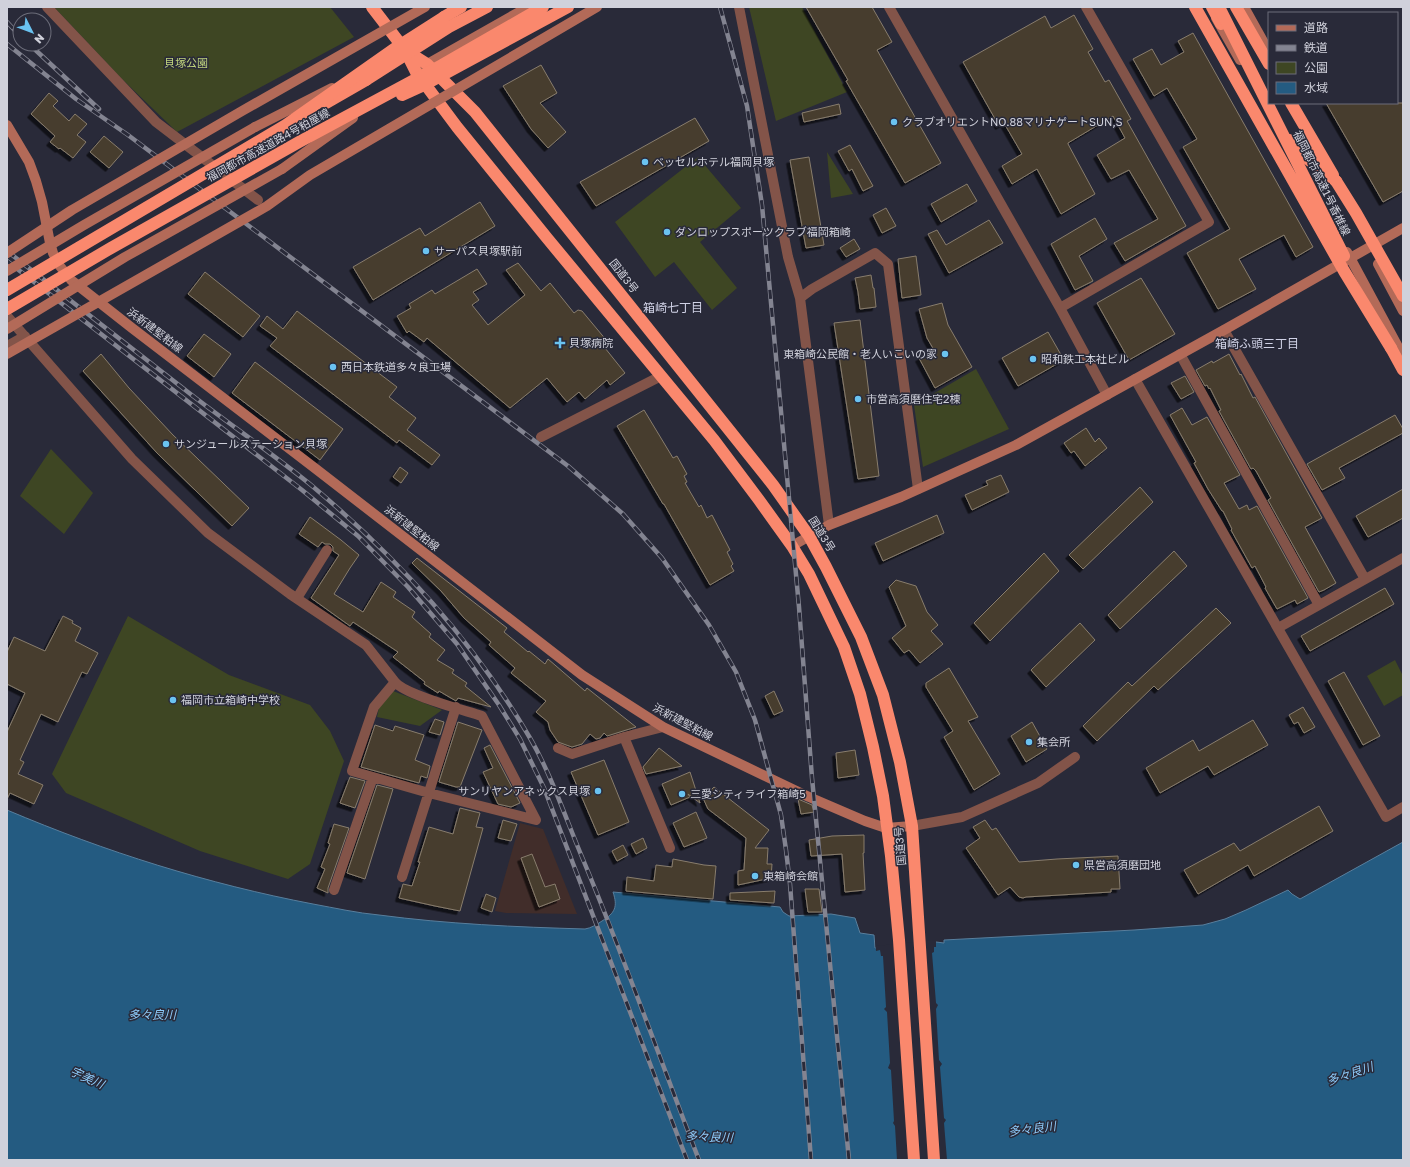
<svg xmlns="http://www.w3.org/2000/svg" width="1410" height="1167" viewBox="0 0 1410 1167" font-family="'Golos Text','Noto Sans JP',sans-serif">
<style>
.industrial{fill:#412d2a}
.green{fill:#3e4623}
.water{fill:#245b81;stroke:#587e9c}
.pier{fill:#292a39}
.building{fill:#463c2d;stroke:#887d6d;filter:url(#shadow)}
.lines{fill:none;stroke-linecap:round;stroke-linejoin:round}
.street{stroke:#835449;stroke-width:10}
.secondary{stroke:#b36a58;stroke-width:10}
.highway{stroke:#fa886d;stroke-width:12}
.rail-casing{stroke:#838491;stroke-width:4.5}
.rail{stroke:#292a39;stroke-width:3;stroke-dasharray:9;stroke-linecap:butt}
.secondary-bridge{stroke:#b36a58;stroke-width:10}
.highway-bridge{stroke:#fa886d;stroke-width:12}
.poi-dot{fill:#6ac3f1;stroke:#292a39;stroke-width:1.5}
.labels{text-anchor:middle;stroke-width:3;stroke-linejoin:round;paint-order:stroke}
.park-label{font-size:11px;fill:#c0d47c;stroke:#292a39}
.poi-label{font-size:11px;fill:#d0d1db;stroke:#292a39;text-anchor:start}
.street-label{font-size:11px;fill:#d0d1db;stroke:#292a39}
.neighbourhood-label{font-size:12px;fill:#d0d2e6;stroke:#292a39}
.water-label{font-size:12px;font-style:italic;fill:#8dcaf9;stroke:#292a39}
</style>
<defs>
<filter id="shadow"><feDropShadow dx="-3.5" dy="3.5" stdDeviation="0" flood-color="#0009"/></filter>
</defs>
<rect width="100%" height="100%" fill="#292a39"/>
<path class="industrial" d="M520,823L543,829L577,914L506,913L495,911Z"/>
<path class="green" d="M54,7H330L354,37L177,132L122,79Z
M749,7H802L847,92L776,121Z
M827,152L853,194L831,198Z
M698,157L741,208L700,242L737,288L712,310L674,262L655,277L615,222Z
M976,369L1009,429L923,467L914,405Z
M51,449L93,493L64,534L20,496Z
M128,616L229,675L310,705L330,731L344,761L310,864L288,879L200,851L66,793L52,774Z
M1395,660L1403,676V695L1384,706L1367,676Z
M393,691L442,710L420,726L377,717L379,708Z"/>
<path class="water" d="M7,810C106,852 208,884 313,904C335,908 357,913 379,915C447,924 516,927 585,929C591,928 596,925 602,921C615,913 618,907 613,892L780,907L783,912L789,916L831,914L855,918L860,933L874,935L875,948L936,942L944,943V940L1134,930L1203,925L1225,919L1246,910L1288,890L1292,894L1300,899L1403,842V1160H7Z"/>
<path class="pier" d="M875,936H876V946L936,940V947H934V952L932,953L936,1003L938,1005L936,1009L939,1060L942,1064L940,1067L944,1118L946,1120L944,1123L947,1160H897L895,1126L893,1123L894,1121L891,1070L888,1068L890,1063L887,1012L884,1009L886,1007L883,956H881L880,950L876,951Z"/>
<path class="building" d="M806,7H872L892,42L877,50L941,163L905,183L846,81L848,80Z
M1074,15L1093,49L1088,52L1105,82L1109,80L1131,119L1127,121L1186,226L1125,261L1114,243L1158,219L1129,170L1111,179L1097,155L1125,138L1113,116L1068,143V144L1095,194L1061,214L1037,169L1012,184L1002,166L1022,154L1004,123L999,126L963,62L1045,16L1051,28Z
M1193,33L1313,247L1296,257L1284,235L1239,259L1256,289L1218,309L1187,253L1230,229L1183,147L1197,139L1167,88L1154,96L1133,59L1152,49L1161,65L1184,52L1178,41Z
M541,65L557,93L540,103L566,132L548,148L531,129L503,86Z
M49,93L58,101L53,106L69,121L75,114L87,124L77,135L86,142L73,158L60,148L59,149L50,142L55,136L31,114Z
M1326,103H1403V191L1383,202Z
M839,104L841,114L804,122L802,113Z
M695,118L709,141L596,206L580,182Z
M104,136L123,152L109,168L90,152Z
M850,145L873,186L863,191L852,169L849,171L838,151Z
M809,157L824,245L806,248L790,160Z
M967,184L977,201L941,222L931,204Z
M480,202L495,226L373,300L353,267L420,228L425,236Z
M886,208L896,226L882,233L873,215Z
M1095,218L1107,239L1079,256L1093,281L1075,290L1051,244Z
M989,220L1003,243L949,273L928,234L937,230L946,245Z
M854,239L860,249L846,257L840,248Z
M916,256L921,295L902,298L898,259Z
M518,263L541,291L550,283L574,313L578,310L582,311L607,341L605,348L625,373L610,385L607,380L585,399L579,392L567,402L547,378L510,408L427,338L424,342L409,331L407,333L397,316L411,308L409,304L432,290L435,294L477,269L487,284L473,292L479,300L472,305L488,325L525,295L506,270Z
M205,272L260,316L243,337L188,294Z
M871,275L873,288H874L876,307L860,309L858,292L855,278Z
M1141,278L1175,334L1129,360L1097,303Z
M942,303L948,325L972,367L935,388L919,358L934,350L927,338L919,309Z
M297,311L397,387L389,397L416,418L407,430L440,455L432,465L399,440L397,443L270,346L277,338L260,326L267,316L283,329Z
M860,320L879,476L858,479L834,323Z
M1048,332L1064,360L1018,386L1002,358Z
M204,334L231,354L214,377L187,356Z
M101,354L129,388L173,435L249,508L232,526L157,453L83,371Z
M1229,354L1240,375L1241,374L1253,398L1255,397L1322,518L1305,527L1336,583L1324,590L1319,592L1268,500L1271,498L1256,471L1253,468L1251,469L1219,411L1221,410L1210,388L1209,389L1207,385L1205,386L1196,370L1212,361L1213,363Z
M255,362L343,429L320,460L232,393Z
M1185,376L1194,392L1181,399L1171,383Z
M1182,408L1192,425L1207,417L1240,475L1224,483L1239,509L1247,505L1249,510L1257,506L1308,598L1297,604L1295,600L1277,609L1265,588L1266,587L1255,566L1252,568L1231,530L1232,529L1223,511H1222L1208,489L1194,463L1196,462L1170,415Z
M644,410L673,458L677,456L687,474L684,476L687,482L685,483L699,507L701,505L707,518L712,515L730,550L727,552L733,564L731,566L734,571L710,585L664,504H663L617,426Z
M1395,415L1403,429V433L1339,468L1345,478L1322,490L1307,464Z
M1086,428L1095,442L1099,438L1107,448L1085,466L1074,451L1071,453L1064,443Z
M400,467L408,473L401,483L393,477Z
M1001,475L1009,492L972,510L965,495L988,485L986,481Z
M1140,487L1153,502L1083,569L1069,555Z
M1403,489V518L1368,537L1356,516Z
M937,515L944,533L883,561L875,543Z
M310,517L341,540L359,555L350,568L334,594L363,612L381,582L396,592L393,597L415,612L412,617L431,634L429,637L445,650L437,660L454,670L452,673L467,683L465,686L491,707L458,698L456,701L439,691L438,693L424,684L425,682L393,657L398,652L353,622L350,626L311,598L339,555L333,551V547L330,544H325L322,542L318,547L299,534Z
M1174,551L1187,566L1120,629L1108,615Z
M1044,553L1059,571L990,641L974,623Z
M417,558L507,628L504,632L528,652L529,651L545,664L548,659L585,691L587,688L636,727L607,736L604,733L600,738L596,739L590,734L582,744L572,747L558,742L550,730L548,722L536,712L546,701L511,673L515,668L489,645L491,642L464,618L441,591L412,563Z
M896,580L916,586L927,612L938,625L931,631L943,644L920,663L909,650L904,653L892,638L906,626L889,587Z
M1385,588L1394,604L1310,651L1301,636Z
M1216,608L1231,623L1158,690L1154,686L1097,741L1083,726L1128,682L1132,686Z
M63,616L73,621L72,623L81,628L75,641L98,653L87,674L82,672L58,722L41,714L20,760L24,762L18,774L43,785L34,804L10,793L7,799V732L25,693L7,684V652L14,637L45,651Z
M1080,623L1095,640L1046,687L1031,670Z
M949,668L978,717L968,721L1000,774L974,790L944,737L953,731L926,687V683Z
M1344,672L1380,736L1363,745L1328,681Z
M774,691L783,711L774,715L765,696Z
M1303,707L1315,727L1304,733L1298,722L1294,724L1289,715Z
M435,719L444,722L440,735L429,732Z
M1253,720L1268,745L1214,775L1208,766L1160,793L1146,768L1193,740L1199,751Z
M458,722L482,730L460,787H456L439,782Z
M1032,722L1047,749L1026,762L1011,736Z
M375,725L393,731L395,726L424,735L415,760L430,766L427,778L421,776L419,783L361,767Z
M490,745L520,803L511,807L498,804L483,772L493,768L484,748Z
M659,748L682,766L646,774L643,767Z
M855,750L859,775L838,778L836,753Z
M604,760L629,822L598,835L571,772Z
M690,772L700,803L688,794L690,797L671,805L662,784Z
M350,777L365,781L355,808L340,803Z
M377,785L393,789L365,879L347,873Z
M714,787L769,830L755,848H768L767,864H772L771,878L738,885V871L744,870L746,838L708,809L703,798Z
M798,799L812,805L814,812L801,814Z
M1319,806L1333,831L1254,876L1248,865L1198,894L1184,870L1234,843L1240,851Z
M460,808L480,813L476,827L483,828L460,911L435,906L399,898L403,884L412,886L420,862H418L429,827L453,834Z
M696,812L707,838L684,847L673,823Z
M503,820L517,824L511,841L498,838Z
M985,820L992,830L996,828L1019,862L1057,859L1118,856L1120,889H1111V892L1026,897L1023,898L1019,897L1010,887L998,895L966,848L980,838L973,827Z
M334,824L349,828L328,888V893L317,888L325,869L321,867L330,844L328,843Z
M864,835V853H863L865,890L845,892L842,854L811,856L809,840L832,836Z
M643,838L647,848L636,854L631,844Z
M623,845L628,855L617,861L612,851Z
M532,854L545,887L555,884L560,899L539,907L521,858Z
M673,859L704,865L716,866L713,899L626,891L627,877L654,881L656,865L672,867Z
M805,889H819L822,912H808Z
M775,891L774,903L730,900V893Z
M486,894L496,898L492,912L481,908Z"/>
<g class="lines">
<path class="street" d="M47,7L156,122L258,200
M739,7L788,257L800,298L829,525
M889,7L1060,308L1107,395
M800,298L812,289L875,253L888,264L918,489
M1060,308L1209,222L1086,7
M7,316L132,459L208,533L290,594L366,645L395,682C405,695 464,710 482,716L536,820L429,793L352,771L374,707L395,682
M1224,330L1365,579
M7,346L25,336
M1180,354L1319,605
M1135,379L1386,817L1403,807
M541,437L661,376
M297,598L327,550
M1278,628L1403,558
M624,737L670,848
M558,748L572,754L624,737L663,727
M912,826L962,817L1038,783L1075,757
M402,877L456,707
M334,890L373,777"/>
<path class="secondary" d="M1244,7L1269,52
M1216,18L1240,60
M422,67L528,7
M7,125L29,162L36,181L42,202L50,243L53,253L59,265L71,280L132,328L316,469L582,675L663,727L809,797L865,821L886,828L912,826
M255,127L332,88
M282,169L353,118
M1347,252L1403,356
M1378,264L1403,311
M792,546L829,525L901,497L1016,445L1224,330L1403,228"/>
<path class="highway" d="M372,7L405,50L416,72L457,127L547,238L714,440L759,500L792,546L809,574L844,647L860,694L873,747L883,796L891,856L899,940L914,1160
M1212,7L1221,24
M1236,7L1269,64
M444,17L461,7
M405,50L427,64L475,112L773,485L809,536L826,567L861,637L883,695L900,762L912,826L934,1160
M326,103L366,80
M1291,103L1333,175
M1289,140L1295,149L1336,181
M1391,348L1403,370"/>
<defs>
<path id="rail" d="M720,7L747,106L762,205L799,607L812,778L849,1160
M7,22L20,36
M7,44L76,99L128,135L568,466L623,514L662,558L709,625L736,672L755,720L781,815L786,850L790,884L811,1160
M29,44L99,109
M7,251C69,299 131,348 193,396C232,426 273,454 311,485C398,558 473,640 530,738C551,774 566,819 582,857C624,957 660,1059 699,1160
M7,261L302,490L358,536L408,587L457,644L499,705L520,739L544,788L687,1160"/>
</defs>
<use href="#rail" class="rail-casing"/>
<use href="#rail" class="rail"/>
<path class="secondary-bridge" d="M7,253L72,210L242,111L425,7
M7,271L84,225L255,127
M7,329L125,257L282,169
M7,354L267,206L310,175L597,7"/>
<path class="highway-bridge" d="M1195,7L1344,271L1391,348
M1219,7L1344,256
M366,80L449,27L487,7
M402,95L424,85L568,7
M1336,181L1356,213L1403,296
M7,290L286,125L397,47L444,17
M7,309L111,248L299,142L442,65L543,7"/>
</g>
<g class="poi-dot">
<circle cx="894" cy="122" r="4"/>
<circle cx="645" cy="162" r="4"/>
<circle cx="667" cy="232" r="4"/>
<circle cx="426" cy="251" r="4"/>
<path d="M558 337h4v4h4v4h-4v4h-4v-4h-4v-4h4z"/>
<circle cx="945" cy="354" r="4"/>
<circle cx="1033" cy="359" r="4"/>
<circle cx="333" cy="367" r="4"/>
<circle cx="858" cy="399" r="4"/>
<circle cx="166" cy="444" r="4"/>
<circle cx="173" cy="700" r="4"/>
<circle cx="1029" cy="742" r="4"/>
<circle cx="598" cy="791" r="4"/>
<circle cx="682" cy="794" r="4"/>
<circle cx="1076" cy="865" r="4"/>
<circle cx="755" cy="876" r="4"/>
</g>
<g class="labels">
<g class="park-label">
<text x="186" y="67">貝塚公園</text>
</g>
<g class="poi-label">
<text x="902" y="126">クラブオリエントNO.88マリナゲートSUN,S</text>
<text x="653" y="166">ベッセルホテル福岡貝塚</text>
<text x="675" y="236">ダンロップスポーツクラブ福岡箱崎</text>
<text x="434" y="255">サーパス貝塚駅前</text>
<text x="569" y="347">貝塚病院</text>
<text x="937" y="358" text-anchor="end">東箱崎公民館・老人いこいの家</text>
<text x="1041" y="363">昭和鉄工本社ビル</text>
<text x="341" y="371">西日本鉄道多々良工場</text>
<text x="866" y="403">市営高須磨住宅2棟</text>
<text x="174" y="448">サンジュールステーション貝塚</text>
<text x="181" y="704">福岡市立箱崎中学校</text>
<text x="1037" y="746">集会所</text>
<text x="590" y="795" text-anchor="end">サンリヤンアネックス貝塚</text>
<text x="690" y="798">三愛シティライフ箱崎5</text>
<text x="1084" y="869">県営高須磨団地</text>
<text x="763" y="880">東箱崎会館</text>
</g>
<g class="street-label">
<text transform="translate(268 145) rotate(-29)" y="4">福岡都市高速道路4号粕屋線</text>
<text transform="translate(1322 183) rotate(64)" y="4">福岡都市高速1号香椎線</text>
<text transform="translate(624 276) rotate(52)" y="4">国道3号</text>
<text transform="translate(155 330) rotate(37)" y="4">浜新建堅粕線</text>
<text transform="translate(412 528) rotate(38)" y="4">浜新建堅粕線</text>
<text transform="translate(822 534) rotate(58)" y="4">国道3号</text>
<text transform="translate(683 722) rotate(28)" y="4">浜新建堅粕線</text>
<text transform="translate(900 846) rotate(-95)" y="4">国道3号</text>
</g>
<g class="neighbourhood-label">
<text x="673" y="312">箱崎七丁目</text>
<text x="1257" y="348">箱崎ふ頭三丁目</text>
</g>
<g class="water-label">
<text x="152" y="1019">多々良川</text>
<text transform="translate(1350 1074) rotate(-19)" y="4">多々良川</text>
<text transform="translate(87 1078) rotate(24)" y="4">宇美川</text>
<text transform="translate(1032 1129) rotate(-7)" y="4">多々良川</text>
<text transform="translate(709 1137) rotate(2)" y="4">多々良川</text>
</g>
</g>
<rect width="1410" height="1167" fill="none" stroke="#d0d1db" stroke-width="16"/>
<rect x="1268" y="12" width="130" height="92" fill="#292a39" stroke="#6c6d7a"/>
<rect x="1276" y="25" width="20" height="6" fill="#b36a58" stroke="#6c6d7a"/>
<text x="1304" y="32" font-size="12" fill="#d0d1db">道路</text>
<rect x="1276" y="45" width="20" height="6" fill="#838491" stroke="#6c6d7a"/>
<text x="1304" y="52" font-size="12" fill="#d0d1db">鉄道</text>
<rect x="1276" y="62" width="20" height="12" fill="#3e4623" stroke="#6c6d7a"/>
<text x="1304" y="72" font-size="12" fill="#d0d1db">公園</text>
<rect x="1276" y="82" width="20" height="12" fill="#245b81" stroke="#6c6d7a"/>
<text x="1304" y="92" font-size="12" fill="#d0d1db">水域</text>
<g transform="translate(32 32) rotate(132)"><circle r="19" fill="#292a39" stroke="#6c6d7a"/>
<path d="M0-3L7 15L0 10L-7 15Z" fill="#6ac3f1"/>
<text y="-6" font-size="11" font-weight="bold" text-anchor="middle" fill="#d0d1db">N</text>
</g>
</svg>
